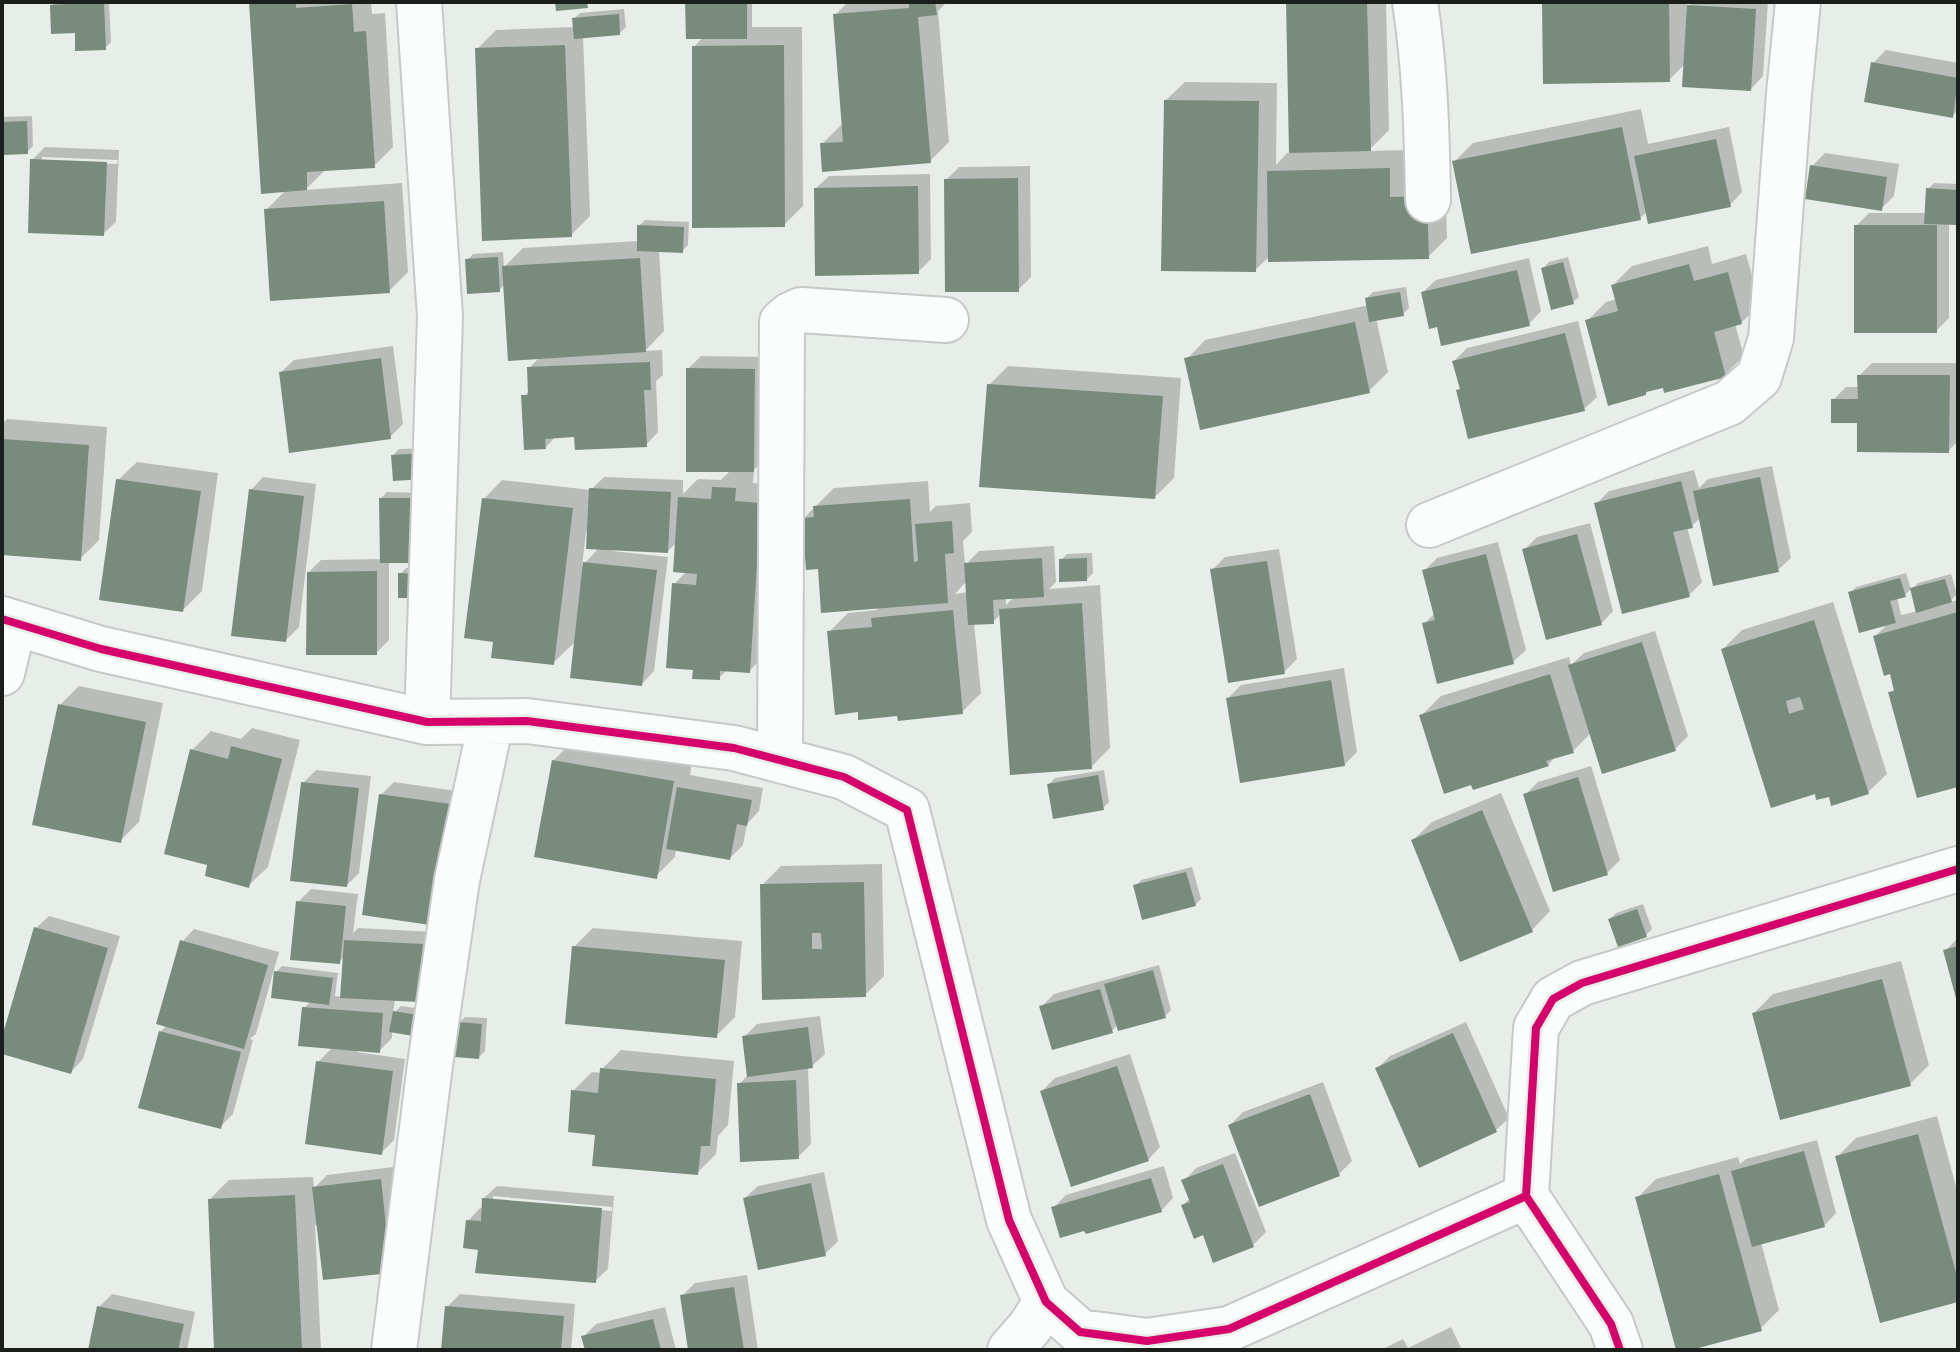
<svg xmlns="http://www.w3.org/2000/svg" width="1960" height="1352" viewBox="0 0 1960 1352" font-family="'Crimson Pro',serif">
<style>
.shadow{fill:#0003;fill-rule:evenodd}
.building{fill:#788b7d;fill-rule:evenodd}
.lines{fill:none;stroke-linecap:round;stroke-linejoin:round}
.minor-casing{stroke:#c5cac6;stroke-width:48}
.minor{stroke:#fbfcfc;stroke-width:44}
.cycleway-casing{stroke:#e5efe6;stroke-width:13}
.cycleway{stroke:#d6006c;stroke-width:8}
</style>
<rect width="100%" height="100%" fill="#e7ede8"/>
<path class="shadow" d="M55,2H109L111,42L105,48L77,31L52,5Z
M251,2H371L372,14L385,13L393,147L374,166L326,169L305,190L402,183L408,272L389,291L266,210L286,190Z
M687,2H752V27H802L803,206L784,225L694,47L703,37Z
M848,2H947L938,11L949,142L930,161L822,144L841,125H844L835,15Z
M1288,2H1386L1389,130L1368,151L1408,150L1445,178L1447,238L1428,257L1270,256L1255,270L1166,100L1185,82L1277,83L1276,165L1287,153H1291Z
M1544,2H1687V8L1693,2H1768L1763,76L1751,89L1685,64L1669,80Z
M624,9L626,27L620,33L583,36L590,216L571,235L477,49L496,30L575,27L574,19L580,13Z
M1886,50L1958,63V110L1952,116L1873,63Z
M1641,109L1648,144L1729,127L1742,192L1730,205L1648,211L1640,218L1454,162L1473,143Z
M32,116L33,146L27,152L2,153V117Z
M45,147L119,150L116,222L103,234L32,160ZM42,157L118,160L117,164L42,161Z
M1825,153L1899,164L1894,196L1881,209L1812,166Z
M1030,166L1031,277L1018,290L946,180L959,167Z
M930,174L931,259L918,272L816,188L829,176Z
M1934,183L1958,184V223L1949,222V318L1936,331L1856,226L1869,213H1927L1928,189Z
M645,220L689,222L688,245L682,251L659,250L664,331L645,351L662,350L663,375L656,381L658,432L646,445L576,435L556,436L546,447L524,396L530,390L529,368L540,357L505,284L499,290L467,260L473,254L503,252L504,267L523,248L639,241V226Z
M1708,246L1712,264L1746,254L1760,304L1741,323L1735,324L1744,356L1725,375L1664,385L1650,389L1645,394L1587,321L1606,302L1617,299L1613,285L1632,266Z
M1568,257L1579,297L1573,302L1543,268L1549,262Z
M1529,258L1541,311L1529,324L1439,325L1423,292L1436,280Z
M1406,287L1409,308L1403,314L1376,318L1388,372L1369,391L1187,359L1205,340L1369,305L1367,298L1373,292Z
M1578,321L1597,397L1584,409L1461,388L1454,361L1467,348Z
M393,346L403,424L390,437L281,372L294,360Z
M701,356L767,357L765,458L754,470L753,483L779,484L768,652L749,671L727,670L719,678L695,668L674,584L687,571L677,542L668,551L613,548L612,551L668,557L654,671L642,684L576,641L553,663L496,640L484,499L502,480L591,490L604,477L683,480V494L698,479L721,480L731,470L688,369ZM586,532L589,533L600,547L582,566Z
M1872,363H1958V441L1948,451L1859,421L1833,400L1846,387H1860L1859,376Z
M1008,366L1181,378L1174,478L1155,497L989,385Z
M7,419L107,427L99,540L80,559L2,553V424Z
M430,448L431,471L393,455L399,449Z
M137,462L218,473L202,591L183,610L118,480Z
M1772,466L1791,558L1778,570L1701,517L1692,526L1687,527L1702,582L1689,595L1596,504L1609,491L1694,470L1699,488L1708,479Z
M263,477L316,484L299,627L286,640L251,490Z
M928,481L930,512L936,506L970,503L972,532L963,541L965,565L979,551L1054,546L1056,582L1049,589L1100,585L1110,748L1091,767L1001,614L993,622L974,623L981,693L962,712L829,632L848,613L877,610V606L820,567L804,518L834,488ZM967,581L968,592L955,594L963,585ZM1006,597H1014L1006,605Z
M387,492L423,493L389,561V640L376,653L309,572L321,560L382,559L381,498Z
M1590,523L1613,611L1601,624L1524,550L1537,537Z
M1498,542L1526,650L1513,662L1424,624L1435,613L1424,571L1437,558Z
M1279,549L1297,659L1284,672L1212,570L1225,557Z
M1092,553L1093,573L1087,579L1061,560L1067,554Z
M406,568H426L420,596L400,574Z
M1906,573L1911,589L1905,595L1897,597L1901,615L1918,611L1912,589L1918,583L1951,574L1957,594L1949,602L1958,600V785L1890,693L1896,688L1875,636L1889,623L1850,593L1856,587Z
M1833,602L1887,774L1868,792L1830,795L1723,649L1742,630Z
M1655,631L1688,736L1675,749L1591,733L1573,751L1556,756L1548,765L1422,715L1441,696L1569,657L1571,665L1584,653Z
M1344,668L1357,752L1344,765L1228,698L1241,685Z
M79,686L163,703L139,822L120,841L60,705Z
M252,728L300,740L268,867L249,885L210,863L192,750L211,731L241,739Z
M572,742L692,763L690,775L763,788L759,811L747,824L743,845L730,858L676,849L675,857L656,876L554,760Z
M1591,766L1620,860L1607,873L1525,795L1538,782Z
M316,770L371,776L359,873L347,885L303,783Z
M1104,770L1109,802L1103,808L1049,784L1055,778Z
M394,782L470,793L456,896L381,795Z
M1501,793L1550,911L1532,930L1413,840L1432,822Z
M882,864L884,976L865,995L764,998L762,885L781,866Z
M1192,867L1201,899L1195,905L1135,886L1141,880Z
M311,889L358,894L353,933L358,928L434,932L431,988L395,999L393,1014L401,1006L429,1010L392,1031V1038L379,1051L357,1049V1052L405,1059L394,1140L381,1153L318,1062L333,1047L304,1008L311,1001L276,972L282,966L338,973L335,996L342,997L344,957L339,962L298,902Z
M1643,904L1652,929L1646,935L1610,919L1616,913Z
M49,916L120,936L83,1059L71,1072L2,1052V1044L36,928Z
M593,928L742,941L735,1017L716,1036L574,947Z
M194,929L279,952L256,1034L250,1039L253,1040L233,1114L220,1127L160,1032L167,1025L182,942Z
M1958,938V998L1945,951Z
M1901,961L1929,1065L1910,1084L1754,1013L1773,994Z
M1159,965L1171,1010L1165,1016L1118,1024L1112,1031L1041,1007L1054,994Z
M820,1016L825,1054L812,1066L808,1067L811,1144L798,1157L739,1084L749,1074L744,1037L757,1024Z
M465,1017L487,1018L485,1051L479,1057L459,1023Z
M1466,1022L1509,1118L1496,1130L1377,1069L1390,1056Z
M621,1050L734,1061L728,1125L718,1136L716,1154L697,1173L597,1133L573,1091L592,1072L602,1073V1069Z
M1130,1054L1160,1147L1148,1160L1042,1091L1055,1078Z
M1323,1082L1352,1161L1339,1174L1230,1125L1243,1112Z
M1937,1116L1958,1194V1300L1837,1157L1856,1138Z
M1817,1140L1836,1213L1824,1226L1761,1242L1779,1310L1760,1329L1684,1350H1678L1637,1198L1656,1179L1738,1157L1740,1164L1746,1159Z
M1235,1153L1266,1232L1253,1245L1214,1260L1204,1233L1183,1205L1190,1198L1184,1181L1196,1168Z
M1164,1166L1173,1198L1161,1211L1053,1208L1066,1195Z
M393,1167L402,1258L315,1225L321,1350H216L210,1199L229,1180L313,1177L314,1188L327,1175Z
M824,1172L838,1241L825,1254L745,1198L758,1186Z
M497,1186L614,1196L608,1269L595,1281L480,1248L468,1221L480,1208H484V1198ZM493,1196L612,1207V1211L493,1200Z
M747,1275L758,1350H690L682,1296L695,1283Z
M112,1294L195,1312L187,1350H90L99,1307Z
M460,1294L575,1304L571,1350H443L447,1307Z
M665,1307L676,1350H587L583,1337L596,1324Z
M1451,1327L1462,1350H1381L1403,1339L1408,1348Z"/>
<path class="building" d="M104,2L106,50L75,51V33L51,34L50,5Z
M249,2H296V8L352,4L354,32L366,31L375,168L307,172V190L261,194Z
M555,2H587L588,8L556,11Z
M685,2H747V39H686Z
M909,2H935L937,15L918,17L931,163L822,172L820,143L843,142L833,14L909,8Z
M1286,2H1367L1371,151L1289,153Z
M1542,2H1669L1670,82L1543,84Z
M1687,5L1756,9L1751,91L1682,87Z
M619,14L620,35L574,39L572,18Z
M565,45L572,237L482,241L475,48Z
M784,45L785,227L692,228V46Z
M1871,62L1958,78L1953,118L1864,102Z
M1164,100L1259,101L1256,272L1161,271Z
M27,121L28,154L2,155V122Z
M1622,127L1641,220L1471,254L1452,161Z
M1716,139L1731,207L1648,224L1634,156Z
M30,159L107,162L104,236L28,233Z
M1810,165L1887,177L1882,211L1805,199Z
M1390,168V197L1427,196L1429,259L1268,262L1267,171Z
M1018,178L1019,292H945L944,179Z
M918,186L919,274L815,276L814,188Z
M1926,188L1958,190V225L1924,224Z
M384,201L390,293L270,301L264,209Z
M637,225L684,227L683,253L637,251Z
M1854,225H1937V333H1854Z
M498,257L500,292L467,294L465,259Z
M640,258L646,352L508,361L502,266Z
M1563,262L1574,304L1551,310L1541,268Z
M1689,264L1694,281L1728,272L1742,324L1714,332L1726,377L1664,393L1663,388L1646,392V395L1608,406L1585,320L1618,311L1611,285Z
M1517,270L1530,326L1441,346L1437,327L1429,329L1421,292Z
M1400,292L1404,316L1369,322L1365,298Z
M1355,322L1370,393L1200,430L1184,358Z
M1565,333L1585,411L1468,439L1456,390L1460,389L1452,361Z
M381,358L391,439L289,453L279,372Z
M650,362L651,390H644L647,447L575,450L574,437L545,439L546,449L524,450L521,395H528L527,367Z
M686,368L755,369L754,472H686Z
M1857,375H1950L1949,453L1857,452V423H1831V399H1858Z
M987,384L1163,396L1155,499L979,487Z
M2,439L89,445L81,561L2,555Z
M425,453L426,479L393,481L391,455Z
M1760,477L1779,572L1713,586L1693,491Z
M116,479L201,491L183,612L99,600Z
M1681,481L1693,528L1673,532L1690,597L1622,614L1594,503Z
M712,487L736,488L735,501L761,503L750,673L720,671V680L692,679L693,670L666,668L672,583L696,585L697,574L673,572L678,497L711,499Z
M589,488L671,492L668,553L586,549Z
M249,489L304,496L286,642L231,636Z
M379,498H418V563H380Z
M482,498L573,508L554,665L491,658L493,642L464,638Z
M910,499L914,562L918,561L915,524L952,521L954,553L945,554L948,603L821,613L818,569L806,570L802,518L814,517L813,506Z
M1577,534L1602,625L1546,640L1522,549Z
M1486,554L1514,664L1437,684L1422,623L1435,620L1422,570Z
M1042,558L1044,597L993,600L994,624L968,625L964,563Z
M1087,558V581L1059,582V559Z
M1267,561L1285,674L1228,683L1210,569Z
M583,562L657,570L642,686L570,678Z
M377,571V655H306L307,572Z
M398,573L421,574V598H398Z
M1900,578L1906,597L1890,601L1896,623L1859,633L1848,592Z
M1945,579L1952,602L1916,613L1910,588Z
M1082,603L1092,769L1010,775L999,609Z
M953,610L963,714L898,721L897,716L858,720V712L835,715L827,631L872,627L871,618Z
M1958,612V787L1917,798L1888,692L1894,691L1890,674L1884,676L1873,636Z
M1814,620L1869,794L1831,806L1829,797L1816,800L1815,794L1771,808L1721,649ZM1800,697L1804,709L1789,714L1786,701Z
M1642,642L1676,751L1602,774L1568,665Z
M1550,674L1574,753L1546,761L1549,766L1473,790L1471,785L1444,794L1419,715Z
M1331,680L1345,766L1240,783L1226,698Z
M58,704L146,722L121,843L32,825Z
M231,746L282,759L249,888L205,876L207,865L164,854L190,749L228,759Z
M552,760L674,781L657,879L534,857Z
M1098,775L1104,810L1053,819L1047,784Z
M1578,777L1608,875L1553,892L1523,794Z
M301,782L359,788L347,887L290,881Z
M677,787L752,800L747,826L737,824L730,860L666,849Z
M379,794L458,805L430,925L362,915Z
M1482,810L1533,932L1460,962L1411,840Z
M1186,872L1196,906L1142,920L1133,885Z
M864,882L866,997L762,1000L760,884ZM812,933H821L822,949H812Z
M296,901L346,906L340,964L290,960Z
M1637,909L1647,937L1618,947L1608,919Z
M34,927L108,948L71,1074L2,1054V1037Z
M180,940L268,965L244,1049L156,1024Z
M344,940L423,944L419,1002L340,998Z
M572,946L725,960L717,1038L565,1024Z
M1958,946V1002H1957L1943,950Z
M1153,970L1166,1018L1118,1031L1104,984Z
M274,971L333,978L329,1005L271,998Z
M1882,979L1911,1086L1780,1120L1752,1013Z
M1100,989L1113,1033L1052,1050L1039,1006Z
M302,1007L383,1013L380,1053L298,1046Z
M393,1011L424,1016L420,1037L389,1032Z
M457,1022L482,1024L479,1059L455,1057Z
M808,1027L813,1068L747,1077L742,1036Z
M159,1031L241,1052L221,1129L138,1108Z
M1453,1033L1497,1132L1419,1168L1375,1068Z
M316,1061L393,1071L382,1155L305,1144Z
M1117,1066L1149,1161L1071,1187L1040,1091Z
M600,1068L716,1079L710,1146H701L698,1175L592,1166L595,1135L568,1132L571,1090L598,1093Z
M796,1080L799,1159L740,1162L737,1083Z
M1310,1094L1340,1176L1259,1207L1228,1125Z
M1918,1134L1958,1280V1302L1880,1323L1835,1156Z
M1804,1151L1825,1227L1752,1247L1731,1171Z
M1223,1164L1254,1247L1213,1263L1203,1235L1194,1239L1181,1205L1190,1202L1181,1180Z
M1719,1174L1762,1331L1691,1350H1676L1635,1197Z
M1151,1178L1162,1212L1086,1234L1084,1231L1060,1238L1051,1207Z
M381,1179L391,1273L323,1280L312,1187Z
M811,1183L826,1256L758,1270L743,1198Z
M295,1195L302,1350H214L208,1199Z
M482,1198L602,1208L596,1283L475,1273L478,1250L463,1248L466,1220L481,1221Z
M734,1287L744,1350H688L680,1295Z
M97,1306L184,1324L178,1350H88Z
M445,1306L564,1316L561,1350H441Z
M653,1319L661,1350H585L581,1336Z"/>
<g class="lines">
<defs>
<path id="minor" d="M419,2L440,317L427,722
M1415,2C1425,67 1427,134 1428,200
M1429,525L1729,403L1759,377L1771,338L1789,94L1798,2
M2,619L101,649L427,722L527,721L734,748L844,777L907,810L1009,1220L1046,1302L1080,1332L1147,1341L1229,1329L1526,1196
M2,673L14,623
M780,760L782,322L790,315L801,310L946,320
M394,1350L430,1065L457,880L491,722
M1010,1350L1030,1327L1046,1302
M1620,1350L1611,1324L1526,1196L1536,1028L1553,999L1582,983L1958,869"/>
</defs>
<use href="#minor" class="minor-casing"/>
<use href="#minor" class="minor"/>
<defs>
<path id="cycleway" d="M2,619L101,649L427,722L527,721L734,748L844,777L907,810L1009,1220L1046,1302L1080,1332L1147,1341L1229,1329L1526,1196
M1620,1350L1611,1324L1526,1196L1536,1028L1553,999L1582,983L1958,869"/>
</defs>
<use href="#cycleway" class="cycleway-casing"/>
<use href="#cycleway" class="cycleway"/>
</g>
<rect width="1960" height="1352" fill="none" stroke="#1b1f1c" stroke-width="8"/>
</svg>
